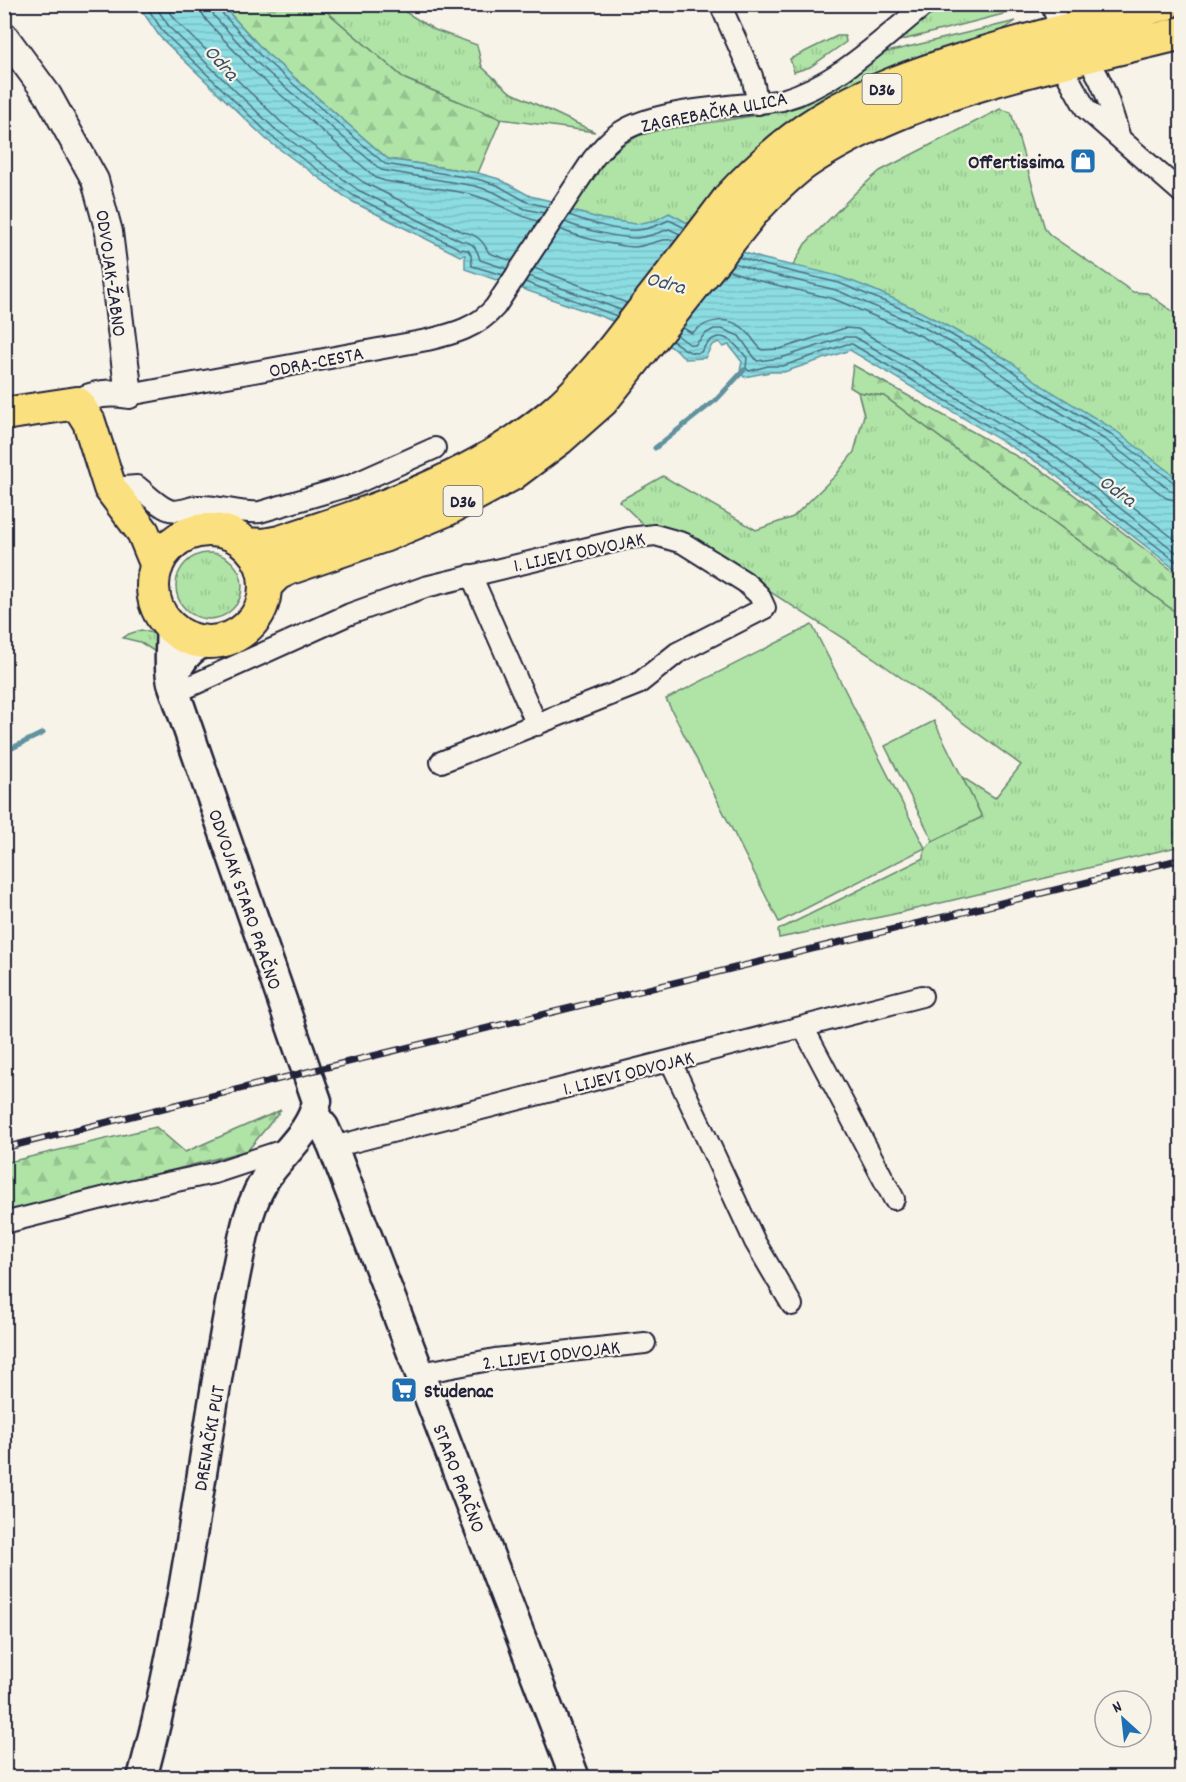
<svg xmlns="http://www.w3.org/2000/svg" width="1186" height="1782" viewBox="0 0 1186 1782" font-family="Dekko,sans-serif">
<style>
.grass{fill:url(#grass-tufts);stroke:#688370;stroke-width:1.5}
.forest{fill:url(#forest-firs);stroke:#688370;stroke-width:1.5}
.garden{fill:#afe4a6;stroke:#688370;stroke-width:1.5}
.water{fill:url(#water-rules);stroke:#61929f;stroke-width:1.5}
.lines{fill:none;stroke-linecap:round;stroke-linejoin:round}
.shore{stroke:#4c6d7e;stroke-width:1.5}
.stream{stroke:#61929f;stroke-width:5}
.minor-casing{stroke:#22223b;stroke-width:24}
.tertiary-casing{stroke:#22223b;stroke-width:30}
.secondary-casing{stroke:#22223b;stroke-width:33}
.primary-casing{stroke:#22223b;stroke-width:36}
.minor{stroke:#f7f3e8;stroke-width:20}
.tertiary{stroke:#f7f3e8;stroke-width:26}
.secondary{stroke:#f7f3e8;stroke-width:28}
.primary{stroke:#fbe080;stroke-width:32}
.rail-casing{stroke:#22223b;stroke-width:7}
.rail{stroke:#f7f3e8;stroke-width:4.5;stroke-dasharray:14;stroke-linecap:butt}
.labels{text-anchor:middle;stroke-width:4.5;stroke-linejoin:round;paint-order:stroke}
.shield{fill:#f7f3e8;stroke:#62616f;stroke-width:1.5}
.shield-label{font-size:18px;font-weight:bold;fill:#22223b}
.street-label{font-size:20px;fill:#22223b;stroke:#f7f3e8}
.poi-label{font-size:20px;font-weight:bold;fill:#22223b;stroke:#f7f3e8;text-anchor:end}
.water-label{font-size:21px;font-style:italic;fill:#3c5165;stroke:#f7f3e8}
</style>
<defs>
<pattern id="grass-tufts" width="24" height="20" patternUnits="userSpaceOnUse" patternTransform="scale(1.5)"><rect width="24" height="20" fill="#afe4a6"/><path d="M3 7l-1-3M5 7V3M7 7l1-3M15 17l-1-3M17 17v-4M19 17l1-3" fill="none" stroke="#96c390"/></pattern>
<pattern id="forest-firs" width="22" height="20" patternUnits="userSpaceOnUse" patternTransform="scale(1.5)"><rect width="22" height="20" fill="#afe4a6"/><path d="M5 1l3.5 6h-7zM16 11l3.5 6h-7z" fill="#96c390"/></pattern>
<pattern id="water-rules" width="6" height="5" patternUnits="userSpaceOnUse" patternTransform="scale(1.5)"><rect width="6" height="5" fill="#8bdde2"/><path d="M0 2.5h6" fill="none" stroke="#78bdc3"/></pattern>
</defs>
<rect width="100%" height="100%" fill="#f7f3e8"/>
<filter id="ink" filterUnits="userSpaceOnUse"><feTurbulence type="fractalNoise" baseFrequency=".0167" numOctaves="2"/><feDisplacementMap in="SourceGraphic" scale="12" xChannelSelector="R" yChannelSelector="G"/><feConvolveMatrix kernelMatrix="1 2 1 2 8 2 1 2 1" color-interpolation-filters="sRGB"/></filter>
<g filter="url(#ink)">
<path class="grass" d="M319,5H394L435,30L477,45L482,67L510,92L595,132L501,119L405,79Z
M943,5H1027V7L1015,11L895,42Z
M1016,21L667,256L561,225L599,166L624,144L638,136L660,130L780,112L802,106L849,80L883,53Z
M837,36H845L846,42L810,67L794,72L790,59Z
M1000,109L1011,112L1045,229L1050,235L1133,292L1147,293L1181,318V494L786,278L805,244L857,191L880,171Z
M858,392L884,396L1181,616V846L890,915L779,938L778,930L924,858L925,848L933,841L982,817L962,777L995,798L1021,765L874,658L681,535L644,525L619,501L663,476L756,530L793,517L836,475L854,452L864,415Z
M176 586a33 33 0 1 1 66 0a33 33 0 1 1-66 0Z
M141,630L156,634L163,657L140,642L123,638L129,634Z"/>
<path class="forest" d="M222,5H319L405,79L501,119L478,173L388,159L265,52Z
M853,365L1043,471L1181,577V616L884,396L858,392L850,387Z
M281,1110L248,1150L5,1215L4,1163L156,1127L185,1152Z"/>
<path class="garden" d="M812,625L925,848L779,922L666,699Z
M934,721L982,817L933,841L885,746Z"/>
<path class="water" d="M138,5H222L265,52L388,159L478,173L499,179L530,196L568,205L573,211L602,219L636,224L656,220L669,213C693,225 715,240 738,250C770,264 807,266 840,277C884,292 925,313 965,336L970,337L1011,362L1044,387L1115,430L1181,481V574L1045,467L850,350L784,372H770L744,377C739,372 740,369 742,362L729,345L723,347L719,342L712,345L705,358L685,359L677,350L663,343L603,317L465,269V255L460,256L351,201L267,140L160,37Z"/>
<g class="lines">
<path class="shore" d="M145,4L164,33L271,136L354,196L460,249L468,250L471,255L472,266L503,275
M154,4L170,28L276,130L358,190L461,241C474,242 477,249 480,260L507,269
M165,4L177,22L282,123L363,182L463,232C477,234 483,241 489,253L512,261
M201,4L202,13L207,21L250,68L376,178L385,181C414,186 445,188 473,195C497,201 515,216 538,221
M210,4L214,16L256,62L381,170L475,186L494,192L525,209L544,213
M218,4L220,11L261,56L385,164L477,179L497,185L527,202L548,207
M569,215C587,222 619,232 638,230C649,229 659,225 669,220L685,228
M565,222C580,229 619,238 636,238C647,237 659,233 669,229L680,234
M560,229C576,237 616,246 634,247C646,247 664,236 675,241
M739,257L760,264L839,283L893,305L928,321L962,341L969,343L1007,367L1041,392L1111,434L1176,484L1182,486
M734,263L758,271L836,290L925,328L982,360L1037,398L1107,441L1171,491L1182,493
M534,268L627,303
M728,270L756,280L834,299L921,336L977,367L1032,406L1102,448L1166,498L1182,502
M529,276L621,310
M525,282L617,316
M683,328L692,333C707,320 727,315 744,329C751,335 755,344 762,350L780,349L845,328L858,329L1058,448L1182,545
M677,335L689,344L695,345L705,334L714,329H722L739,336L757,361L781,358L845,337H855L1053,455L1182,557
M672,341C682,346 689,356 701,352C717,325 732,339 747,358L746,368L749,371L768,366H783L847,344H852L1048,462L1182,566"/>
<path class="stream" d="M655,448L717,399L744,370
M4,752L43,733"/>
<defs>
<path id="minor" d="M720,4L752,76L758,104
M1051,4L1062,31L1063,62L1068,77L1086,109L1182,193
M1081,51C1103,76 1110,106 1120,138
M129,395L427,340C453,334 477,328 495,307L593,159C602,148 611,137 624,130C663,108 736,107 782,100C838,84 881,40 926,4
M110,488L137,486C146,493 156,504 167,509C177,514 189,507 199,506C220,505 239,514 260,512L352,485L435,448
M471,575L537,725
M175,693L350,614L425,587L629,538L655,535L683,543L745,582L759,595L765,608L677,653L638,684L441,762
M803,1027L894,1199
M671,1062L755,1242L792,1305
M333,1147L922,996
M4,1223L134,1190L214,1173L287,1149
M421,1373L495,1359L645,1343"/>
<path id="tertiary" d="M4,35L48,95L95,180L109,232L129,395
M77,403C94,393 110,392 129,395"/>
<path id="secondary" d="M172,683C178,664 187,650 205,642
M314,1115L324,1127L333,1147L575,1778
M142,1778C191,1600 205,1414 244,1234C248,1215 255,1196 265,1179C282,1153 312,1132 317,1101L172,683C167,663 172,646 170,626"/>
<path id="primary" d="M4,414L77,403L89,422L110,488L143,532L157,566
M153 586a56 56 0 1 1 112 0a56 56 0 1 1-112 0Z
M247,544L264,545L280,542C374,511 472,480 551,415C587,385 616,346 644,309C673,272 702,235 730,197C757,168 786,141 820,120C866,91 919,73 971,57C1035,37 1100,21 1165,4
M266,585L277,574L290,568L386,535L448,509L511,475L559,439L602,401L755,209C769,194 782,181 798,168C819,152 844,139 868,127C967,80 1076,60 1182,33"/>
</defs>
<use href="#minor" class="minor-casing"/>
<use href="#tertiary" class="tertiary-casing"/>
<use href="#secondary" class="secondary-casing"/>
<use href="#primary" class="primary-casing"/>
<use href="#minor" class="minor"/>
<use href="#tertiary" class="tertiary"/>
<use href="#secondary" class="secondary"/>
<use href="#primary" class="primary"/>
<defs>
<path id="rail" d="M4,1148L307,1072L1182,859"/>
</defs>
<use href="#rail" class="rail-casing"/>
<use href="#rail" class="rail"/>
</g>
</g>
<defs>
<symbol id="shop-square" viewBox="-11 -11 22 22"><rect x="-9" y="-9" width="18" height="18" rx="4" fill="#1f6fb2" stroke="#f7f3e8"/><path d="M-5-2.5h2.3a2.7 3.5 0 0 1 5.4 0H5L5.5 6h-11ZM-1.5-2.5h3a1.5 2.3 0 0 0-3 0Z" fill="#fff"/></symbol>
<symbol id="supermarket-square" viewBox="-11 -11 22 22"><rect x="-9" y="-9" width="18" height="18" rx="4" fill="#1f6fb2" stroke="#f7f3e8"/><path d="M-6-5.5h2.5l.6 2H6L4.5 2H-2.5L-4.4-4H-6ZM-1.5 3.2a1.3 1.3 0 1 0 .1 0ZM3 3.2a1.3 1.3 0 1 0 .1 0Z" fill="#fff"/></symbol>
</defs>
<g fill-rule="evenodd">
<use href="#shop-square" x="1068" y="146" width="30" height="30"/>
<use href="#supermarket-square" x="389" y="1375" width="30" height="30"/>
</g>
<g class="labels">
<g class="shield">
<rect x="862.5" y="74" width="39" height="30" rx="4.5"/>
<rect x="443.5" y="486" width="39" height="30" rx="4.5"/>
</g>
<g class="shield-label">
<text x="882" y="95">D36</text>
<text x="463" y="507">D36</text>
</g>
<g class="street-label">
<text transform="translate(714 111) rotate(-11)" y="7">ZAGREBAČKA ULICA</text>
<text transform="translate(112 273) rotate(82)" y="7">ODVOJAK-ŽABNO</text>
<text transform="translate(316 361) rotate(-11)" y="7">ODRA-CESTA</text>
<text transform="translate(579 551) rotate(-12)" y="7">1. LIJEVI ODVOJAK</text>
<text transform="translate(246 899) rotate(71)" y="7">ODVOJAK STARO PRAČNO</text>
<text transform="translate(628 1072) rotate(-14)" y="7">1. LIJEVI ODVOJAK</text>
<text transform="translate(551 1354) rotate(-7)" y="7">2. LIJEVI ODVOJAK</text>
<text transform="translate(208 1438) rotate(-80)" y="7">DRENAČKI PUT</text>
<text transform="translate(460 1478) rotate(69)" y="7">STARO PRAČNO</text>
</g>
<g class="poi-label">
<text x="1064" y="168">Offertissima</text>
<text x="424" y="1397" text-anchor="start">Studenac</text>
</g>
<g class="water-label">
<text transform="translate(222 62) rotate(48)" y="7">Odra</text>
<text transform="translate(666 282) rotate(15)" y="7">Odra</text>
<text transform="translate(1118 490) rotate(36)" y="7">Odra</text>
</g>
</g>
<rect width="1186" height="1782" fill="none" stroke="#f7f3e8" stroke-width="24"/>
<rect x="12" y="12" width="1162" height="1758" fill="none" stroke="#22223b" stroke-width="2" filter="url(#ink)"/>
<g transform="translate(1123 1719) rotate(333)"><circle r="28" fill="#f7f3e8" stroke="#a29fa3" stroke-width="1.5"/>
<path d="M0-4.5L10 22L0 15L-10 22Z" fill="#1f6fb2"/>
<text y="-9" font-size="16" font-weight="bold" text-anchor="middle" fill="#22223b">N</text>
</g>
</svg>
